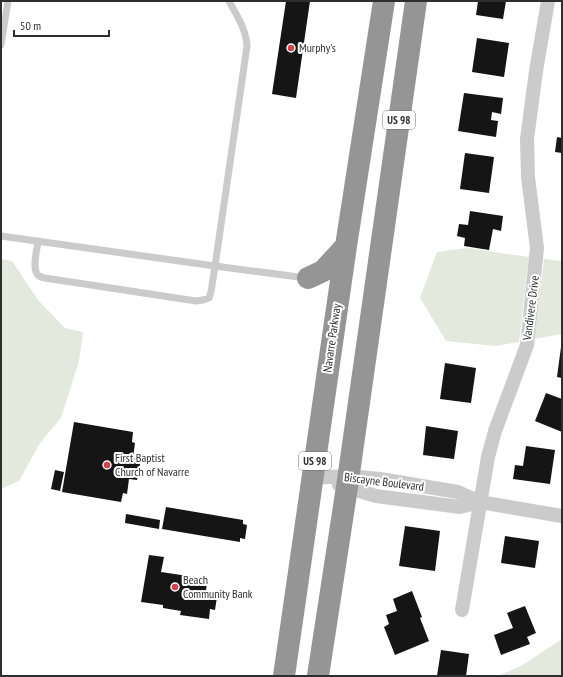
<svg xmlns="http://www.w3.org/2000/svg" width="563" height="677" viewBox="0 0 563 677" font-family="'PT Sans Narrow',sans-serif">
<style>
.green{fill:#e3eadd}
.building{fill:#151515}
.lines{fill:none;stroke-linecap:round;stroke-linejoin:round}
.lane{stroke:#cbcbcb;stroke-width:7}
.street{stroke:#cbcbcb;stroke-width:14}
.highway{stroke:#959595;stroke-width:22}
.poi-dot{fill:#d44148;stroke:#fff;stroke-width:1.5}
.labels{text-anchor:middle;stroke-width:4;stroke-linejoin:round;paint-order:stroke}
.shield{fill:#fff;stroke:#6d6d6d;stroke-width:1}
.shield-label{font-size:11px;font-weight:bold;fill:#2e2e2e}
.poi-label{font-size:12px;fill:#2e2e2e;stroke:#fff;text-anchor:start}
.street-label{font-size:12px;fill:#2e2e2e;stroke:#fff}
</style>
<rect width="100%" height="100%" fill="#fff"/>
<path class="green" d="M467,248L529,257L519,342L495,346L446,341L420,298L437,252Z
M1,259L12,261L38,300L65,328L83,332L79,361L61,418L40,443L19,481L1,489Z
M544,259L562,261V334L534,339Z
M562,639V676H498L521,666Z"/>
<path class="building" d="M286,1H310L296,98L272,94Z
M478,1H506L503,19L476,15Z
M477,38L509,43L504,77L472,72Z
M464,93L503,98L501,114L492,112L491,120L498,121L496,137L458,131Z
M557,137L562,138V153L555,152Z
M465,153L494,157L489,193L460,189Z
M470,211L503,216L501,231L493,229L489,250L464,246L465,238L457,236L459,224L468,225Z
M561,347H562V378L557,377Z
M445,363L476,368L471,403L440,399Z
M546,393L562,399V432L535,421Z
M74,422L133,432L132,442L135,443L133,458L141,459L137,480L129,479L127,494L123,493L121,502L62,492Z
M426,426L458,431L454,459L423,455Z
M526,446L555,450L550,484L513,479L515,465L523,466Z
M55,470L64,472L60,491L51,489Z
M166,507L243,520V524L247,525L245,539L240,538V542L162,529Z
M126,514L160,520L159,529L125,523Z
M405,526L440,531L435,571L399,566Z
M505,536L539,541L535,568L501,563Z
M149,555L164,557L161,572L208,579L205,595L217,597L215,610L210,609L209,619L180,615L181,611L163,608V605L141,602Z
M412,591L422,617L420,618L429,641L395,655L384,627L389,624L386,615L397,611L393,599Z
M525,606L536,633L527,637L530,644L501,655L494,635L513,628L507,613Z
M441,650L469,654L466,676H437Z"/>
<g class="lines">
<path class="lane" d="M1,45L8,1
M1,236L215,266L247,46C246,29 237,16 229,1
M38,241C37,250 31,271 39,276C41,277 43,278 45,278L196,301L203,300L209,298L211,292L215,266L306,278"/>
<path class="street" d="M312,478L348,476L380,479L458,492L480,502L562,516
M339,485L376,496L460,507L480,502
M462,610L488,457L495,431L527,345L537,248L528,177L527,139L536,71L548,1"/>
<path class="highway" d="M308,278L323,271L346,246
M284,676L346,246L384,1
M318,676L347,487L416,1"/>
</g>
<g class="poi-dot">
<circle cx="291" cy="48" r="4"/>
<circle cx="107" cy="465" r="4"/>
<circle cx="175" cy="587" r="4"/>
</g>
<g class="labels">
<g class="shield">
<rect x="383" y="111" width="32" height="18" rx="3"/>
<rect x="299" y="452" width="32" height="18" rx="3"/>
</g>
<g class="shield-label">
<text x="399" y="124">US 98</text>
<text x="315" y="465">US 98</text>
</g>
<g class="poi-label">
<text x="299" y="52">Murphy's</text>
<text x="115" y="462">First Baptist<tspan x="115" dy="14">Church of Navarre</tspan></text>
<text x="183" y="584">Beach<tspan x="183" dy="14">Community Bank</tspan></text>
</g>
<g class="street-label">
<text transform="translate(531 308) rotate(-83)" y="4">Vandivere Drive</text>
<text transform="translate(332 338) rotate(-82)" y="4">Navarre Parkway</text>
<text transform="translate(384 482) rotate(7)" y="4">Biscayne Boulevard</text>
</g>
</g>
<rect width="563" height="677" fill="none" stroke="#2e2e2e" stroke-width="4"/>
<path d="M14 30v6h95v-6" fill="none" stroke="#2e2e2e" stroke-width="2"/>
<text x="20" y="30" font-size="12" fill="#2e2e2e" stroke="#ffffff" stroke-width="3" paint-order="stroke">50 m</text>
</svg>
